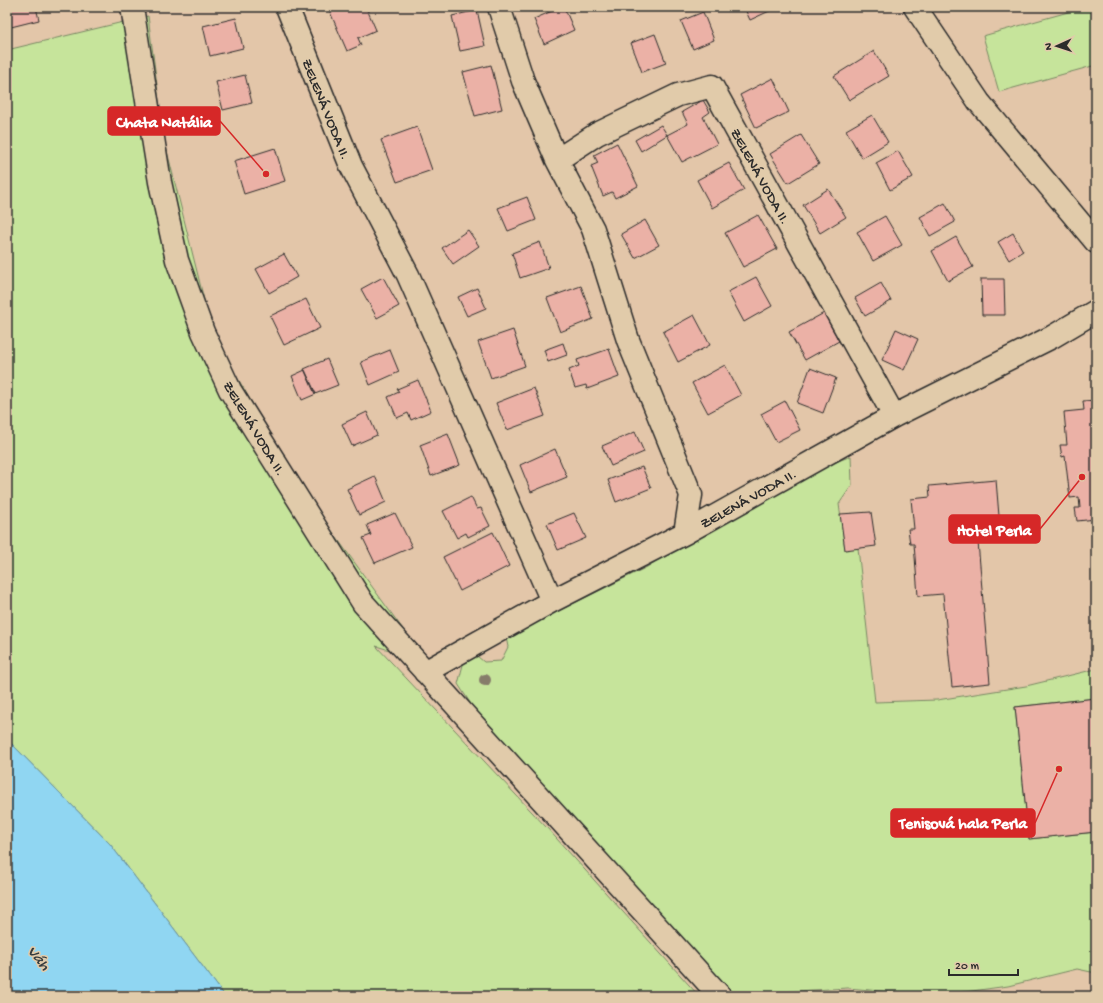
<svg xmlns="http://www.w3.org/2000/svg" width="1103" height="1003" viewBox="0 0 1103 1003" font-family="'Gochi Hand',sans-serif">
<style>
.green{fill:#c6e49b;stroke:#788863}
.water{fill:#90d6f2;stroke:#6892a2}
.building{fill:#ebb1a6;stroke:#2b2b2b}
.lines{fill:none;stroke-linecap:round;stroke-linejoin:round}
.minor-casing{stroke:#2b2b2b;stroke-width:25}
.minor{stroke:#e1cbaa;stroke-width:22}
.tree{fill:#867b6a}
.labels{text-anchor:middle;stroke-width:3;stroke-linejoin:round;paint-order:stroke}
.street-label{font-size:15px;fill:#2b2b2b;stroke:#e1cbaa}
.water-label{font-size:16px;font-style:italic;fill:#353c3f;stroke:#e1cbaa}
.leader{fill:none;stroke:#d62828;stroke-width:1.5}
.callout-dot{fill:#d62828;stroke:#e1cbaa;stroke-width:1.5}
.callout{fill:#d62828;stroke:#d62828;stroke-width:1.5}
.callout-label{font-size:16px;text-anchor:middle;font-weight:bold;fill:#fff}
</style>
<rect width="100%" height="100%" fill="#e3c6a9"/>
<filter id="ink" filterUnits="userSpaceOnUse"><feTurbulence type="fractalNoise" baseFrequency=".025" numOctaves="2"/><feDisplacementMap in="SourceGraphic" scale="8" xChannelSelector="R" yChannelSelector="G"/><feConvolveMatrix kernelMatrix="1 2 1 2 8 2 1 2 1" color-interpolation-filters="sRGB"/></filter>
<g filter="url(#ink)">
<path class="green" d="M1086,7H1096V65L999,92L983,36Z
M148,16L164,139L213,336L307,497L426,661L376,646L547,828L699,996H225L110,844L7,739V50Z
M851,456L852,485L839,504L845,549L858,548L875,702L937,700L1026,686L1096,669V698L1015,707L1029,839L1096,832V973L1077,969L1008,986L936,996L848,988L779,992L768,996H729L485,726L458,684L464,661L477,656L484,662L501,661L508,647L506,637L647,567L722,519L816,470Z"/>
<path class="water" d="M7,739L110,844L225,996H7Z"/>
<path class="building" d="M7,7H36L39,20L7,28Z
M342,7H366L376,30L358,38L361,45L347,51L330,12Z
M561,7H564L574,30L544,44L534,19Z
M744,7H778L750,20Z
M477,10L485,46L460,51L452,16Z
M703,12L714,40L693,49L681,21Z
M236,18L243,48L210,56L203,26Z
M655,34L666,63L642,72L631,43Z
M874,51L889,76L849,100L834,76Z
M491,65L502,109L475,116L463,72Z
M245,75L252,103L223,110L216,82Z
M773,78L789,112L756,128L740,95Z
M703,100L710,112L703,117L717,144L682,162L667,135L688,124L682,112Z
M872,115L888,142L862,158L846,130Z
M661,125L667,135L641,151L635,140Z
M417,127L432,170L397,182L381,140Z
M801,135L819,164L788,183L770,154Z
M617,143L638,186L615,198L612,192L603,196L591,166L598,163L594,155Z
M275,148L285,181L244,194L234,161Z
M898,151L913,177L890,190L876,163Z
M729,163L744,190L712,208L697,180Z
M828,189L846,217L820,233L803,205Z
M527,197L536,220L508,231L498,208Z
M945,203L955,222L930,236L920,217Z
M758,215L777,249L743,267L725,233Z
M885,216L902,245L873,261L857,232Z
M645,220L659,245L635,258L621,234Z
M468,230L479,246L453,264L442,248Z
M1013,233L1023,251L1009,260L998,242Z
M956,237L973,267L948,281L932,251Z
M540,242L549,268L520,278L512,253Z
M284,254L297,277L269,293L256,269Z
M383,277L399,306L377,318L361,289Z
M756,277L772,306L744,322L728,292Z
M981,279H1004L1005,315H982Z
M881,283L891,301L865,316L855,298Z
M581,286L593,319L560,332L547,298Z
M477,288L486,308L467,316L458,297Z
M306,299L320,328L284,345L270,316Z
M824,313L839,341L805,360L789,332Z
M694,315L710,345L678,362L663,332Z
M896,329L918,339L904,370L882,360Z
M513,330L525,366L491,378L478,342Z
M563,343L567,355L548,362L544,350Z
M609,349L619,377L587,389L586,385L575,388L569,370L579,366L577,360Z
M390,350L399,372L370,385L361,362Z
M327,359L338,385L315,394L304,369Z
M725,365L741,395L708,413L692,383Z
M810,368L836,378L823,413L797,403Z
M305,370L316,394L302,400L292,376Z
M418,380L431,411L411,420L408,413L397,418L388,397L399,392L397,389Z
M534,388L545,416L507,430L496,403Z
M1096,400V519L1077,521L1075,508H1080L1079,497L1070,498L1065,456L1062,457L1060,445H1067L1064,412L1084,410L1083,401Z
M785,401L800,430L776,442L761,414Z
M367,412L377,435L352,446L342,424Z
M635,432L644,452L611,466L602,446Z
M448,434L460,465L431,476L420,445Z
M555,449L567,477L531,492L520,465Z
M642,467L651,488L616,502L608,480Z
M375,476L386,502L359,515L347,489Z
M996,480L1001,540L978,542L990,683L952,687L943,594L918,596L914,544H910L908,529H914L911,499L930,497L929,486Z
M471,497L477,509L481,508L490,526L468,537L466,533L457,538L443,511Z
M871,512L876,546L845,550L840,514Z
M395,513L412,547L375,563L363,538L371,535L367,525Z
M574,513L586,538L558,550L547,524Z
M493,532L509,566L460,591L443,557Z
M1096,698V832L1029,839L1015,707Z"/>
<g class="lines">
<defs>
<path id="minor" d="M132,7L160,182L177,260L203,332L230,390L363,603L720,996
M287,7L351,166L408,275L552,601
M499,7L523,81L557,160L593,229L628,340L691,495L685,533
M915,7L979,102L1096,242
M557,160L597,134L678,95L712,86L894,416
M425,672L552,601L685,533L894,416L1052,337L1096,311"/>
</defs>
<use href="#minor" class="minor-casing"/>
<use href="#minor" class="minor"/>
</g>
<circle class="tree" cx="485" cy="680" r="6"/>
</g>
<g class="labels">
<g class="street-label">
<text transform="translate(327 109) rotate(68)" y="5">ZELENÁ VODA II.</text>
<text transform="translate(761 176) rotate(61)" y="5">ZELENÁ VODA II.</text>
<text transform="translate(255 428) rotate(59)" y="5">ZELENÁ VODA II.</text>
<text transform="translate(748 498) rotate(-29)" y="5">ZELENÁ VODA II.</text>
</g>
<g class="water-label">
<text transform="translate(40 957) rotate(50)" y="6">Váh</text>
</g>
</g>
<path class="leader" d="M266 174L220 121M1082 477L1040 529M1059 769L1035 823"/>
<g class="callout-dot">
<circle cx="266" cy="174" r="4"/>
<circle cx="1082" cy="477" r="4"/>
<circle cx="1059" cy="769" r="4"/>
</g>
<g class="callout">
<rect x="108" y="107" width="112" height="28" rx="4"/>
<rect x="949" y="515" width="91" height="28" rx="4"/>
<rect x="891" y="809" width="144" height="28" rx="4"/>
</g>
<g class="callout-label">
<text x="164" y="127">Chata Natália</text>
<text x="994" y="535">Hotel Perla</text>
<text x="963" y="828">Tenisová hala Perla</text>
</g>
<rect width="1103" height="1003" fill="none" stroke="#e1cbaa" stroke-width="24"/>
<rect x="12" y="12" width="1079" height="979" fill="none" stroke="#2b2b2b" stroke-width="1.5" filter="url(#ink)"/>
<g transform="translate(1057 46) rotate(267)" stroke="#e1cbaa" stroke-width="3" paint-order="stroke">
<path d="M0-3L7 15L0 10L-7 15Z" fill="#2b2b2b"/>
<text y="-6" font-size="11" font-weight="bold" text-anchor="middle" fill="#2b2b2b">N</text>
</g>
<path d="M949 969v6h69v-6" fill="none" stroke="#2b2b2b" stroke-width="2"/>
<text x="955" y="969" font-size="12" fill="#2b2b2b" stroke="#e1cbaa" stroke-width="3" paint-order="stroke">20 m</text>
</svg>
